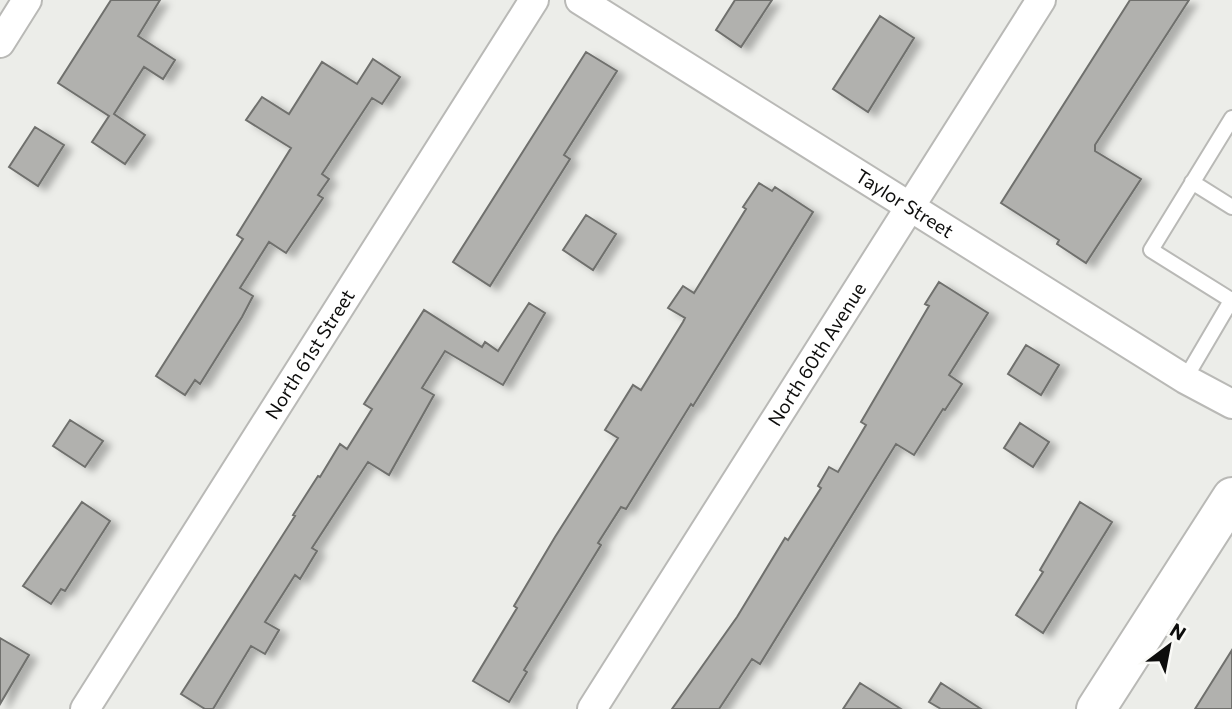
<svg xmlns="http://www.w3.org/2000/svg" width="1232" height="709" viewBox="0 0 1232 709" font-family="Commissioner,sans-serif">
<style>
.building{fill:#b1b1ae;stroke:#6f706d;stroke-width:2;filter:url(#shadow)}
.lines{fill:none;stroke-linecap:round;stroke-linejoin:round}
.service-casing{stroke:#b9b9b6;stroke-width:18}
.minor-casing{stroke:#b9b9b6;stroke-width:32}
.secondary-casing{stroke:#b9b9b6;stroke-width:42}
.service{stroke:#fff;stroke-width:14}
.minor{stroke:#fff;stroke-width:28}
.secondary{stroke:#fff;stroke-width:38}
.labels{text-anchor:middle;stroke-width:5;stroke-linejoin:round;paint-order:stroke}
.street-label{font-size:19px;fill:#0d0d0c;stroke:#fafaf7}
</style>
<defs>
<filter id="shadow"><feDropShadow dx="8" dy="4.5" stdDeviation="3.5" flood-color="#0004"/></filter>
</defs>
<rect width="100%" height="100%" fill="#ecede9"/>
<path class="building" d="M111,0H160L138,36L175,60L163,79L144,67L114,114L145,135L125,164L92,142L109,116L58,83Z
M735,0H772L741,47L716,30Z
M1130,0H1189L1095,145V151L1141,179L1086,263L1057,244L1059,240L1001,203Z
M880,16L914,38L868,112L833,89Z
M586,52L617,71L564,155L570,159L490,286L453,262Z
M373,59L400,77L382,104L372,98L322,174L329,179L318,195L323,198L286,253L269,242L240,288L253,296L242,317L200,384L195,380L185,395L156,376L243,239L237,235L291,148L246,120L262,97L289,114L322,62L357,84Z
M35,127L64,145L38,186L9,167Z
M759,183L772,191L775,187L813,212L693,406L691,404L626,509L621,507L598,543L601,545L524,670L527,672L509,702L473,681L517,608L514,606L555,537L618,438L605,430L633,385L641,390L683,322L685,318L668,308L683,286L694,293L746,209L743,207Z
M586,215L616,234L593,270L563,250Z
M939,282L988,313L949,375L962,384L945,410L943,409L914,455L896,444L760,664L752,659L719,709H672L737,617L785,538L788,540L821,488L818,486L829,467L838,472L866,425L861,422L929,306L925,304Z
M529,303L545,313L503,385L445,351L422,388L434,395L389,475L368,462L312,548L317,551L300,579L295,575L265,622L279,630L265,654L251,646L213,709H205L181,694L295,516L293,515L318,476L320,477L340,444L347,449L372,409L364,404L424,310L482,347L485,342L498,351Z
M1026,345L1059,365L1041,395L1008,374Z
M70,420L103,441L85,467L53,446Z
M1020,423L1049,442L1033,467L1004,448Z
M82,502L110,521L65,591L61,589L51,604L23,586Z
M1080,502L1112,522L1043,633L1016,615L1043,572L1040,570Z
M0,638L29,655L0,704Z
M1232,650V709H1195Z
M860,683L901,709H843Z
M941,683L981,709H941L929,702Z"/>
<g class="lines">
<defs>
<path id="service" d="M1192,182L1232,207
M1231,300L1151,250L1232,118
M1185,379L1232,299"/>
<g id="minor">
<path id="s1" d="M580,0L1185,379L1232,404"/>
<path d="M0,43L27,0"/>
<path id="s2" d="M85,709L534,0"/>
<path id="s3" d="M592,709L1041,0"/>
</g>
<path id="secondary" d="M1096,709L1232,497"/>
</defs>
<use href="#service" class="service-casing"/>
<use href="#minor" class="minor-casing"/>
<use href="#secondary" class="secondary-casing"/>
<use href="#service" class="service"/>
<use href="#minor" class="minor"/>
<use href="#secondary" class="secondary"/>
</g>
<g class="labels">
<g class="street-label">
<text dy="7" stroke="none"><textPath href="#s1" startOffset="383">Taylor Street</textPath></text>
<text dy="7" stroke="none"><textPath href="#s2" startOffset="420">North 61st Street</textPath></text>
<text dy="7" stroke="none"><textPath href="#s3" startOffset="420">North 60th Avenue</textPath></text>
</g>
</g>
<g transform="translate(1169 646) rotate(32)" stroke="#fafaf7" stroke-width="5" paint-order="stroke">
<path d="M0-5L12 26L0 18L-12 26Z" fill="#0d0d0c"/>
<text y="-10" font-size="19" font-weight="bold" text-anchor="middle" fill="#0d0d0c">N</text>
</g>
</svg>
